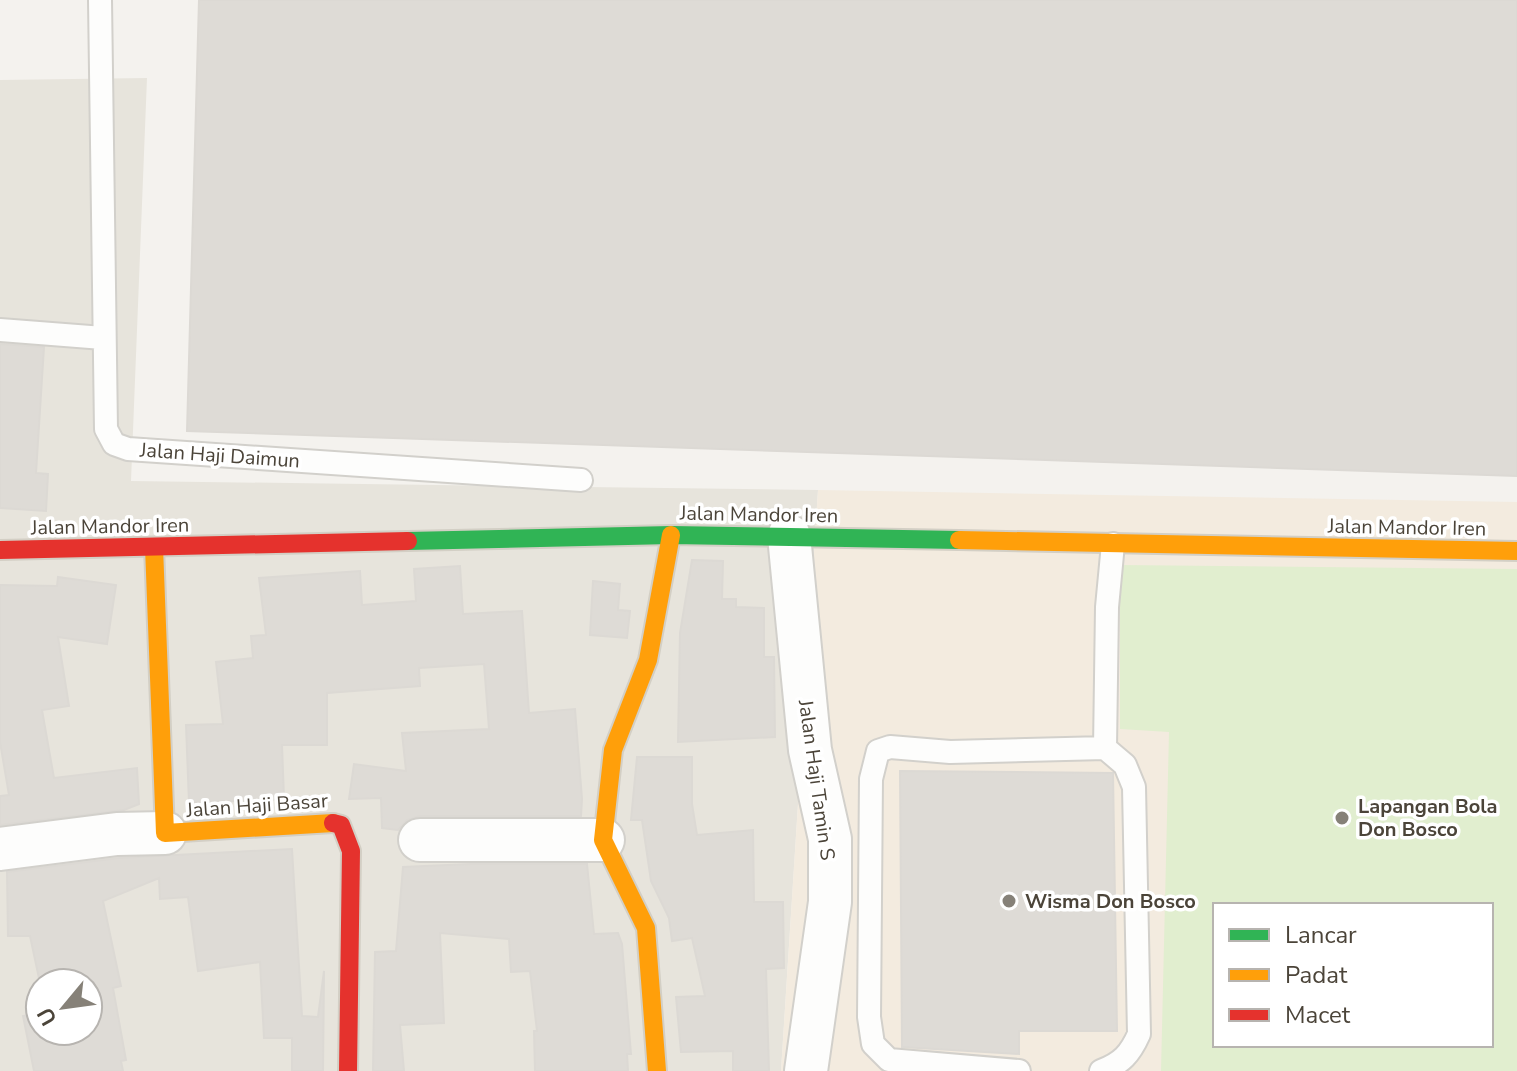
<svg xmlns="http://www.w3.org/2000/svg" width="1517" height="1071" viewBox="0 0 1517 1071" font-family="'Nunito Sans',sans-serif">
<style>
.residential{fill:#e7e4dc;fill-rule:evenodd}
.commercial{fill:#f3ebdf;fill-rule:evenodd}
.green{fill:#e1eecf;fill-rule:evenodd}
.building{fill:#dedbd6;stroke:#dcd9d4;stroke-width:2}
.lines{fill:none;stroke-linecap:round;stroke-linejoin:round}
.lane-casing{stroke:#d2d0cb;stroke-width:26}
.street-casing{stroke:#d2d0cb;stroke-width:46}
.fast-casing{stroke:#d3cfc5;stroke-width:22}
.slow-casing{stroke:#d3cfc5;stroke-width:22}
.jam-casing{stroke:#d3cfc5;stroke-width:22}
.lane{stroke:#fdfdfc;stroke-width:22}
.street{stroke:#fdfdfc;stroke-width:42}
.fast{stroke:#30b455;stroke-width:18}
.slow{stroke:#ff9f0a;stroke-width:18}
.jam{stroke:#e5322d;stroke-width:18}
.poi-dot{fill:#868178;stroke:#fff;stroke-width:3}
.labels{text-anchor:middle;stroke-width:7;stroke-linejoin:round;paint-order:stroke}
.street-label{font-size:20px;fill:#4b4439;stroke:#fff}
.poi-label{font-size:20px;font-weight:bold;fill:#4b4439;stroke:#fff;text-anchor:start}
</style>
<rect width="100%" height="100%" fill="#f4f2ee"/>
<path class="residential" d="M147,78L131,481L818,490L781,1071H0V80ZM40,983H88V1031H40Z"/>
<path class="commercial" d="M818,490L1517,502V1071H781ZM1215,905H1491V1045H1215Z"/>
<path class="green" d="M1120,565L1517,569V1071H1161L1169,732L1120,729ZM1215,905H1491V1045H1215Z"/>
<path class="building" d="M199,0H1517V476L187,431Z
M0,344L44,347L36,473L48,474L46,511L0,508Z
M692,560L723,561L722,599H736V607L764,608V657H774L775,737L678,742L680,633Z
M460,566L463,614L522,611L529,713L575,709L582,799L581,816H420L407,820L398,830L382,828L381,798L349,799L354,764L406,771L402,733L489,729L484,664L419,668L420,686L327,693V745H282L284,799L189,803L186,725L223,724L216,662L253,658L251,636L266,635L259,578L360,571L362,605L416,601L414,569Z
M58,577L116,585L107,644L58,637L69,706L42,710L54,778L137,768L139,804L124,810L0,825V796L9,795L0,742V585L57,586Z
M593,581L620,584L618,610L630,611L627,638L590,635Z
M637,757H692V804L697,835L753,830L754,902H783L784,968L766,969L769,1071H733V1051L681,1052L676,997L705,996L692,938L672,941L669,918L651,881L642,820H631Z
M900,771L1113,773L1117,1031H1019V1054L902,1047Z
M292,849L302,1016L318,1017L324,971L323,1071H292V1038H264L260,962L198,971L188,897L160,899L159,878L103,901L121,986L113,988L126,1060L121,1061L123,1071H34L23,1016L40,1013V1031H88V983H40L30,936H8L7,872L119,858Z
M470,864H587L594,934L618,933L622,944L631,1054H627L628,1071H535L534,1031H537L530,971L511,972L509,939L440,933L444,1023L400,1025L404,1071H373L375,952L396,951L403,867Z"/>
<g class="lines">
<defs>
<path id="lane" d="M100,0L106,429L114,444L128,449L581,480
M0,330L103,338
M1105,748L1107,607L1113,544
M1019,1071L889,1060L873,1044L869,1017L871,779L878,751L890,747L950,752L1105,748L1125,765L1134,787L1139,1034C1130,1054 1122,1063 1101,1071"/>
<path id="street" d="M789,536L810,750L830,839V902L806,1071
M420,840H603
M0,849L117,834L165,833"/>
<path id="fast" d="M408,541L671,535L959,540"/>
<path id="slow" d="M959,540L1517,551
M154,547L165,833L333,823
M657,1071L646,928L603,840L613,750L648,660L671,535"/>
<path id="jam" d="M0,550L408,541
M333,823L341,825L351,851L348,1071"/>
</defs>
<use href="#lane" class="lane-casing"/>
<use href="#street" class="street-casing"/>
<use href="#fast" class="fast-casing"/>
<use href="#slow" class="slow-casing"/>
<use href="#jam" class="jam-casing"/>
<use href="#lane" class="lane"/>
<use href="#street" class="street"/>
<use href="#fast" class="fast"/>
<use href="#slow" class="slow"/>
<use href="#jam" class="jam"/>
</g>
<g class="poi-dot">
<circle cx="1342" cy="818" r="8"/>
<circle cx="1009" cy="901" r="8"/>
</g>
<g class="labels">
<g class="street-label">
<text transform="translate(220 455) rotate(4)" y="7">Jalan Haji Daimun</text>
<text transform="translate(759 514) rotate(1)" y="7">Jalan Mandor Iren</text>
<text transform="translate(110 526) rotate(-1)" y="7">Jalan Mandor Iren</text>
<text transform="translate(1407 527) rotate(1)" y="7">Jalan Mandor Iren</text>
<text transform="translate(817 780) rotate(82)" y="7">Jalan Haji Tamin S</text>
<text transform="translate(257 805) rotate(-4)" y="7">Jalan Haji Basar</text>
</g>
<g class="poi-label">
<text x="1358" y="813">Lapangan Bola<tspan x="1358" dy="23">Don Bosco</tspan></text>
<text x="1025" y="908">Wisma Don Bosco</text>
</g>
</g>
<rect x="1213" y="903" width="280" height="144" fill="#ffffff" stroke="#b7b4b0" stroke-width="2"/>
<rect x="1229" y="929" width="40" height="12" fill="#30b455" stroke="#b7b4b0" stroke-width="2"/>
<text x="1285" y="943" font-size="24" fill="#4b4439">Lancar</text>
<rect x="1229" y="969" width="40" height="12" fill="#ff9f0a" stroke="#b7b4b0" stroke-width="2"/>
<text x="1285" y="983" font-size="24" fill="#4b4439">Padat</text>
<rect x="1229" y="1009" width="40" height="12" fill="#e5322d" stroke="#b7b4b0" stroke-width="2"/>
<text x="1285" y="1023" font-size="24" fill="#4b4439">Macet</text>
<g transform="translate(64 1007) rotate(241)"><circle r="38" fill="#ffffff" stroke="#b7b4b0" stroke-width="2"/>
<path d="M0-6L14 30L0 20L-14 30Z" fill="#868178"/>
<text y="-12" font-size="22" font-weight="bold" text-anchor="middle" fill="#4b4439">U</text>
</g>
</svg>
